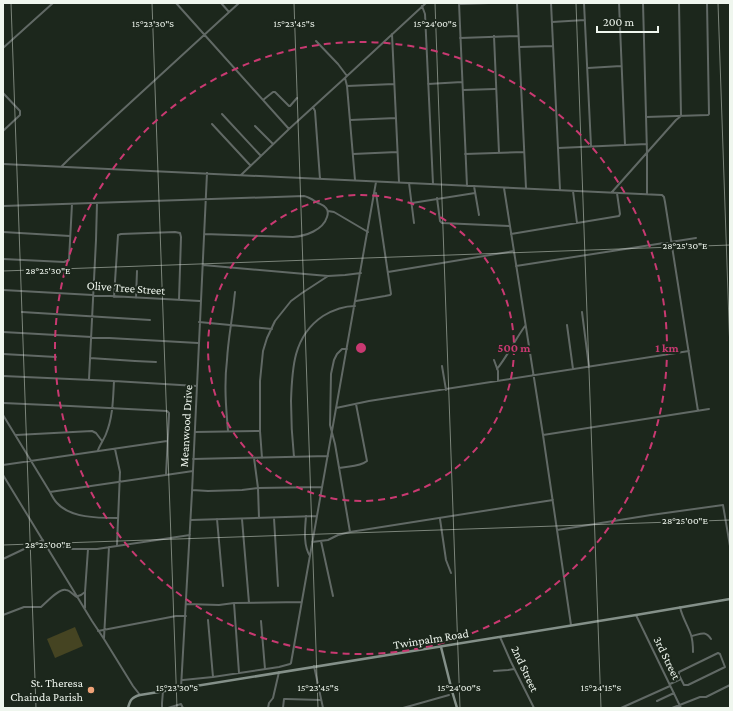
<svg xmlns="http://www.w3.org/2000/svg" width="733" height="711" viewBox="0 0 733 711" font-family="'Crimson Pro',serif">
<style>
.green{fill:#454422}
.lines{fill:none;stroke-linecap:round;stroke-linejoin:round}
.minor{stroke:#616965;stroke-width:2}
.secondary{stroke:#849089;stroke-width:2.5}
.ticks{fill:none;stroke:#eff6ee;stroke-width:1;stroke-opacity:0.45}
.ring{fill:none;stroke:#c93971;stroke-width:2;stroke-dasharray:7 5}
.poi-dot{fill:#efa378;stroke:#1c271c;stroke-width:1.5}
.labels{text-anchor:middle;stroke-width:4;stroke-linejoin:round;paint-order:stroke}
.street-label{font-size:12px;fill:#eff6ee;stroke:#1c271c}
.poi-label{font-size:12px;fill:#eff6ee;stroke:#1c271c;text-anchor:end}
.ticks-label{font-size:10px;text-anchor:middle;fill:#eff6ee;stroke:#1c271c;stroke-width:4;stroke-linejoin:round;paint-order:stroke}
.centre{fill:#c93971;stroke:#1c271c;stroke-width:2}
.ring-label{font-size:12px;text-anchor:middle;font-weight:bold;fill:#c93971;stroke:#1c271c;stroke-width:4;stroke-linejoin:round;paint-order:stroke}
</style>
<rect width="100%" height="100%" fill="#1c271c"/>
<path class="green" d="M75,627L83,646L55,658L47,639Z"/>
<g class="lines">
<path class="minor" d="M176,3L289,129
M221,3L229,12
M459,3L467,186
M517,3L526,188
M551,3L560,190
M584,3L591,146
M619,3L625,145
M643,3L647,153V194
M459,4L489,3
M422,6L425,14L433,184
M552,22L585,20
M392,34L399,182
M494,36L499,153
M460,38L518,36
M316,41L338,64L347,76
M519,47L553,46
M3,48L53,3
M588,68L621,66
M345,78L347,86L355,180
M428,84L462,82
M347,86L394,84
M463,90L495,89
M3,93L20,111V115L3,131
M263,100L273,92H275L289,106H290L297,98
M313,107L315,111L320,179
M222,114L261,156
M646,117L708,115L709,114L707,3
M350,120L396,118
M212,124L250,165
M255,126L273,144
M558,148L647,144
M353,154L397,152
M465,154L524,152
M3,164L662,195L664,197L665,202L698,411
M62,166L70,158L239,3
M241,175L289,129L347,76L426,3
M409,183L414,223
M474,186L479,215
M504,188L543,435L571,625
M573,191L577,223
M612,192L676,120L681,116L679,3
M437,198L440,221L442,223L509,226
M412,203L475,193
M3,206L304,196C309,197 313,200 318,203C320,204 324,205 326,208C328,210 328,214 327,217C323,230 306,236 293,237L204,234
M328,211L334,212L368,232
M3,232L70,236
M511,234L619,216L620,214L617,193
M3,259L64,262L69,260L72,204
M203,265L328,276L345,275L361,273
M516,266L696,238
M388,272L514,251
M3,290L200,301
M114,297L118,235L121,234L175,232L180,233L181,237L179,300
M136,298L137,271
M356,301L385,296L390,295L391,294L376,193
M22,312L150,320
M582,312L589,367
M199,322L272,329
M567,325L573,369
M3,332L198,343
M347,349H342L337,354L334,360L331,374L330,425L335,444L350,532
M3,354L56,357
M90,358L135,361L156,362
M494,360L498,371V381
M442,366L446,390
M497,369C508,355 515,340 525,326
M3,376L114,381L197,386
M89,379L96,240L97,203
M3,403L70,406L167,411L169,413V415L166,475
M336,408L369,401L689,351
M3,415L50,492L193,471
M228,431C226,408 224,384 227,360C228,340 232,321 234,301L235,292
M260,431L262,458
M195,432L260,431V381L263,351L267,338L275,321L291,301L302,293L328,276
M16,435L92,431L96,433L102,441
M543,435L709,409
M115,449L120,472L117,545
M98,450C100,445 104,439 106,434C113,417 113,399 114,381
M294,457C292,438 291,420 291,401C292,369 293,336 323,316C333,310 343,306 355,306
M254,458L258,488L259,518
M193,459L328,456
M3,465L167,441
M339,468C348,466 360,467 367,461L356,404
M3,475L92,621L104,639L133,686L140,695
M192,490L208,491L242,490L258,488L322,487
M50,492C52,496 54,500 57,503C70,518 99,518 117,518
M306,516C305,529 303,545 310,556
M274,518L278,586
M217,519L223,586
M242,519L249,603
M440,519L446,560L451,573
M191,520L317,516
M557,530L651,515L723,505L730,546
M321,541L333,596
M45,542L72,549H97L190,535
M312,542L328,540L338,535L350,532L553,500
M3,559L43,540
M78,596L81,595L85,592
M234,603L239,673
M186,604L219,605L234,603L302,602
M680,607C682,617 688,626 691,635C693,641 693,646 693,652
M85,608V592L88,549
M3,615L24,607H41C46,603 59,588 66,590C70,590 73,595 77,597
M636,615L681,708
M208,620L213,677
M261,621L265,669
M98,631L176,616H186
M692,636C701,634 705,630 711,639
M500,637L511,662L534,708
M104,638L109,547
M718,653L720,654L725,667L688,685H684L679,675V672Z
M314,666L323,708
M494,671L508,670L514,669
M183,680L213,677L279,667L290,664L291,663L376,182
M670,684L681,679
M181,688L192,492L207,173
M657,701L674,693
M162,708V703L163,691
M168,708L181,704L183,708
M268,708L269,703L273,698L279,672
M283,708L284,699H286L321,700
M403,708L449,695
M621,708L670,686
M672,708L700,697H706L730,685"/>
<path class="secondary" d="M441,647L452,691L457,708
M128,708C130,700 132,697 140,695L636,615L730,599"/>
</g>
<path class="ticks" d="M11,3L36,708M152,3L177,708M294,3L318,708M435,3L460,708M576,3L601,708M718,3L730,352M3,271L730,245M3,545L730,520"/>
<g class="ring">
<circle cx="361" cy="348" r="153"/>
<circle cx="361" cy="348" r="306"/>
</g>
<circle class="poi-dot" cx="91" cy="690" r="4"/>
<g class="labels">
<g class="street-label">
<text transform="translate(126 288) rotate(4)" y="4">Olive Tree Street</text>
<text transform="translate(186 426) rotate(-87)" y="4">Meanwood Drive</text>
<text transform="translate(431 639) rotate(-9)" y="4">Twinpalm Road</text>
<text transform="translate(667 658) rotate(64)" y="4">3rd Street</text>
<text transform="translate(525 669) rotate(65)" y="4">2nd Street</text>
</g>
<g class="poi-label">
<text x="83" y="687">St. Theresa<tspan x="83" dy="14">Chainda Parish</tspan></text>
</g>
</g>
<g class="ticks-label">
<text x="153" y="27">15°23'30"S</text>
<text x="294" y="27">15°23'45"S</text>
<text x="435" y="27">15°24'00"S</text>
<text x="685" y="249">28°25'30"E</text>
<text x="48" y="274">28°25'30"E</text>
<text x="685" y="524">28°25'00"E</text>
<text x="48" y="548">28°25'00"E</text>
<text x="177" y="691">15°23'30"S</text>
<text x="318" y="691">15°23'45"S</text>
<text x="459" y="691">15°24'00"S</text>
<text x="601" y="691">15°24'15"S</text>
</g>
<circle cx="361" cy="348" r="6" class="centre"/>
<g class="ring-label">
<text x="514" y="352">500 m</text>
<text x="667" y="352">1 km</text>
</g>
<rect width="733" height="711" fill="none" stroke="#eff6ee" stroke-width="8"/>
<path d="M597 26v6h61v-6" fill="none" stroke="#eff6ee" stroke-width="2"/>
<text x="603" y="26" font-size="12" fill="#eff6ee" stroke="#1c271c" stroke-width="3" paint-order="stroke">200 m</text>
</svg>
